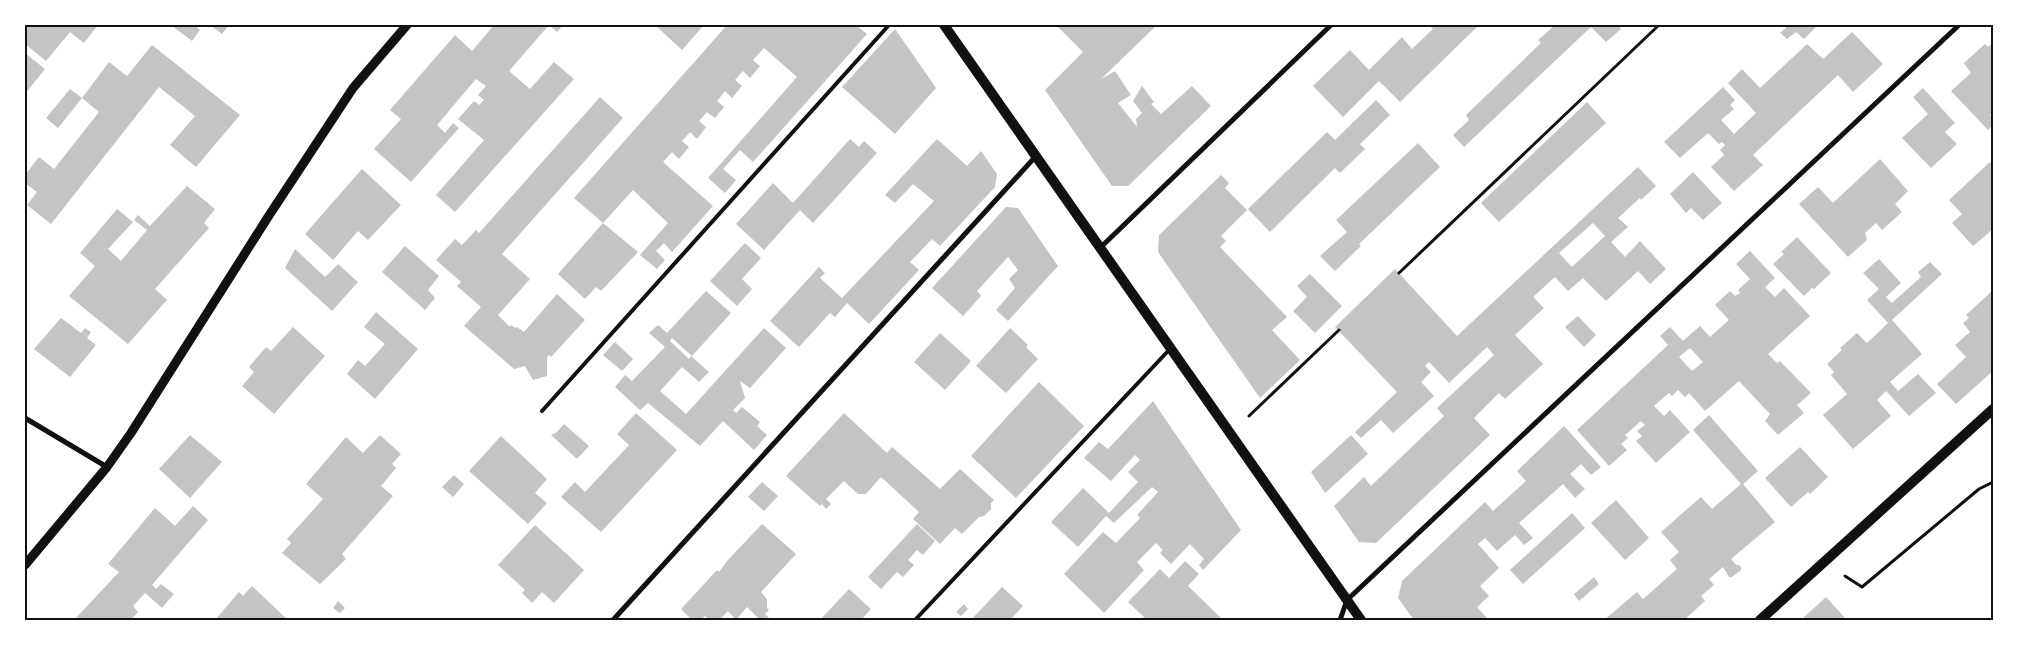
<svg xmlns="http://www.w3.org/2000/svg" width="2018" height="645" viewBox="0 0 2018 645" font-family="'Sofia Sans Condensed',sans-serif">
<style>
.building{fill:#c4c4c4;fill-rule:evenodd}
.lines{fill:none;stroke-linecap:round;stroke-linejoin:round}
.path{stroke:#111;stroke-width:3}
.service{stroke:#111;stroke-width:4}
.minor{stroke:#111;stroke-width:5}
.tertiary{stroke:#111;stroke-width:9}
.secondary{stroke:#111;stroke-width:10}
.neatline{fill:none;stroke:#111;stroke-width:2}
</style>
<rect width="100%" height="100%" fill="#fff"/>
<path class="building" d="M26,25H98L84,43L70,32L46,61L25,44Z
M171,25H194L200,30L192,41Z
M210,25H229L222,34Z
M494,25H563L557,32L549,25L509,71L530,89L554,62L574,79L455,212L436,195L484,140L458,119L474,101L479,105L484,100L478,95L486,86L476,79L437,125L445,133L453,123L459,128L411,182L374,149L401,119L390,110L455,35L472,51Z
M655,25H704L682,50Z
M727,25H856L867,34L753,162L740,150L723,169L736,180L725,193L708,178L797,77L764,48L753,60L760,66L750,78L743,71L735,80L742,86L732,98L725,91L717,101L724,107L715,118L707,112L699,121L706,127L697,139L690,132L682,141L689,147L679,159L672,152L663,162L713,206L672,252L664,243L656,251L665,260L657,269L640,255L668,223L633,190L603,223L574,198Z
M1056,25H1157L1101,79L1115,71L1131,95L1118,103L1137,127L1136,119L1142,113L1133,101L1142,86L1154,102L1151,104L1161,114L1192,86L1211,106L1128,186H1112L1045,90L1083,52Z
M1429,25H1479L1400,102L1379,81L1343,117L1313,86L1350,50L1369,70L1402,37L1412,49L1433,29Z
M1555,25H1618L1621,29L1606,42L1591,27L1464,147L1453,135L1469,120L1466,115L1541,43L1538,40Z
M1789,25H1818L1804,39L1796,32L1787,39L1780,33Z
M895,29L936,88L895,134L842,87Z
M1852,32L1883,64L1853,92L1838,75L1753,155L1763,165L1734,191L1711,167L1724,155L1720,150L1725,145L1722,142L1719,144L1708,133L1680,158L1664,142L1723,87L1735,100L1730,105L1734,109L1721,120L1734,134L1756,113L1728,83L1742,69L1760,88L1807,44L1823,59Z
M1993,43V112L1990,115L1993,119V125L1988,130L1951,91L1971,73L1964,63L1985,44L1988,47Z
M152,45L240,115L196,167L170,145L195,116L159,87L51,224L27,205L37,192L25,183V175L39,157L54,169L99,112L82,98L58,128L46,118L70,89L82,98L109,62L127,76Z
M25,53L45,69L25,94Z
M1923,88L1955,123L1945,132L1957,144L1931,168L1902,138L1928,114L1913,97Z
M600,97L623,118L502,254L530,279L498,315L510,327L511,325L515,328L517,327L524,332L557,294L585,320L551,357L549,355L547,357V376L533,380L525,366L514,369L464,326L481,307L457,286L461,282L436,260L455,239L462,245L476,230L479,233Z
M1376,100L1390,115L1360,144L1365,149L1340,173L1335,168L1270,232L1248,209L1327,132L1335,140Z
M1587,102L1606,123L1499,222L1481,203Z
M850,139L859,147L864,141L877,153L813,223L800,210L764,250L736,224L773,183L793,203Z
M937,139L967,166L981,151L997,174L995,187L940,246L932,239L910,262L919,270L869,324L847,303L835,317L830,313L799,347L770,321L819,267L825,273L820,278L842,298L934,201L913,184L895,203L885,195Z
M1418,143L1440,167L1359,244L1361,246L1335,271L1320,256L1347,232L1336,220Z
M1880,159L1908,191L1895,204L1902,212L1882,230L1876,223L1865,233L1867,240L1848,257L1799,204L1818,187L1833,203Z
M1990,162L1993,164V229L1973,246L1952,223L1962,214L1949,200Z
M1638,167L1656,186L1641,200L1640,198L1618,218L1628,227L1611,242L1625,257L1640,241L1666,269L1650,284L1638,271L1606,301L1583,278L1568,291L1555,277L1533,297L1544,308L1515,335L1543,364L1505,399L1499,393L1474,418L1490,435L1376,543L1359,542L1334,506L1364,477L1371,486L1444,416L1437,408L1494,355L1487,347L1449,383L1429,362L1425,366L1431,372L1421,382L1434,396L1393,433L1381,420L1361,438L1355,432L1397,392L1335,327L1395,269L1457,336ZM1593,223L1605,236L1572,267L1559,253Z
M362,169L401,205L368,240L358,231L333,260L305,234Z
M1693,172L1722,203L1703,220L1691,208L1686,213L1670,194Z
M1221,175L1229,183L1225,188L1247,210L1221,236L1226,241L1220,247L1287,317L1272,330L1300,360L1260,398L1158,252L1159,235Z
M187,186L215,209L204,223L209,228L155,289L167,300L128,344L69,296L95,266L80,253L117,209L133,222L108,249L121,261L147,230L134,220L138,215L150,226Z
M1006,207L1018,208L1058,266L1008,321L996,310L1015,288L1009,279L1018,270L1008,257L977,291L981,296L963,316L932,288Z
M603,223L638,252L601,291L596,287L585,299L558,274Z
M1797,237L1831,273L1814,289L1812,288L1804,296L1773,264L1784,254L1781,252Z
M745,243L761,258L742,279L752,289L737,306L710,281Z
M405,246L439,276L428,290L435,298L425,310L382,272Z
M295,249L325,277L338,264L358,282L332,311L285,268Z
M1750,251L1775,278L1765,287L1775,297L1784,288L1810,316L1768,354L1777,363L1780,361L1811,393L1797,405L1804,413L1778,435L1765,421L1770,414L1739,381L1705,411L1689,393L1685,397L1678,390L1672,396L1669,393L1654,406L1664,416L1670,410L1690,432L1656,463L1636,441L1642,436L1637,431L1645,425L1641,421L1625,435L1628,438L1621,444L1627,450L1609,466L1577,430L1668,345L1660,336L1670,327L1683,341L1700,326L1710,337L1729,320L1715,305L1730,291L1735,296L1740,293L1738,290L1750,279L1736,264ZM1690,348L1703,362L1692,371L1679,357Z
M1879,259L1901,283L1886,297L1892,303L1921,277L1918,272L1930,262L1942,274L1892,320L1922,354L1890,382L1898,391L1918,374L1936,393L1909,416L1886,391L1877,400L1891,416L1853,449L1823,415L1847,394L1831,375L1834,372L1827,364L1842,350L1840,348L1857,333L1867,343L1888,323L1867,300L1879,289L1863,273Z
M1310,274L1342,306L1315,333L1293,311L1307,297L1297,286Z
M1993,290V371L1956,404L1937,384L1966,357L1955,345L1970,332L1963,323L1969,318L1966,315Z
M706,291L731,313L692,356L672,338L670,341L689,359L691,356L709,372L699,382L682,367L660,391L686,414L764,328L786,348L750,388L740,381L745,398L733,410L736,413L742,407L760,422L757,426L767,435L754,450L723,421L700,446L648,403L640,410L615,387L625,375L632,381L665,347L649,333L658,325L667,333Z
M376,312L418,349L375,399L347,374L358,360L365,366L385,344L364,327Z
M1578,316L1596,335L1584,347L1565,327Z
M61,318L81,333L85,328L91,332L87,338L96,345L70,377L34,349Z
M293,327L325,356L274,414L242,386L254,372L249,367L266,347L271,351Z
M1010,328L1028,345L1026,347L1038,359L1006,393L976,366Z
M940,333L971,361L945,390L914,362Z
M615,342L633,359L622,371L603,355Z
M1039,382L1084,426L1016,498L971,456Z
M1153,401L1241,530L1203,570L1199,565L1204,559L1190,544L1171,564L1160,553L1163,550L1156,543L1137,562L1144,570L1104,613L1064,574L1103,532L1116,543L1140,518L1137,515L1158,492L1152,487L1114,523L1106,516L1078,547L1051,522L1083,488L1109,513L1138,482L1128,472L1140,460L1135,455L1111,481L1084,458L1099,442L1108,449Z
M636,413L677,450L601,532L561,497L575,482L585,492L615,460L629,445L617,434Z
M844,413L887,453L892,447L940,489L960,469L994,500L991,503V509L984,516L979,517L962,534L955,528L940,544L913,519L919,512L881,477L866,494H858L844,481L826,499L831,504L826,509L822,504L820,506L786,476Z
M1709,415L1758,471L1743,484L1775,522L1731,559L1736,565H1739L1741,567V570L1732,577H1729L1723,567L1709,579L1714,585L1701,596L1705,601L1684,620H1604L1637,592L1643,599L1677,569L1670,560L1679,552L1661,532L1701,497L1712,509L1741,484L1693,430Z
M564,424L589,446L577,459L551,435L557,432Z
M1564,426L1601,467L1591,475L1581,464L1570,474L1585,489L1575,498L1563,484L1519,523L1533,538L1524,545L1515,535L1497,551L1485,538L1478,544L1499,568L1480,586L1489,596L1477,607L1487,618L1485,620H1414L1398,598L1402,581L1485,502L1493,511L1526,481L1517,471Z
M190,435L222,462L190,498L159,469Z
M380,435L401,454L392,464L396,468L381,486L393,496L342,554L346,559L320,584L282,553L291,543L287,539L323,499L306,484L346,437L363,453Z
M1351,435L1368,454L1325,493L1311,472Z
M501,436L547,479L535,493L547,503L528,524L469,471Z
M1800,447L1828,477L1810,494L1808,492L1791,507L1765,478Z
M454,475L464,484L453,497L442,487Z
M762,482L778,496L764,511L748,497Z
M1616,500L1649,538L1625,560L1591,523Z
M193,506L208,520L152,585L156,589L161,584L174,594L162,608L145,593L133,606L138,612L131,620H74L119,572L108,564L155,508L175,526Z
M1572,513L1585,528L1523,584L1510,570Z
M762,524L796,554L761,592L767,599V608L769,610L765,614L771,620H756L758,618L747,607L736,620L728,611L719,620H709L705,616L701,619L702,620H692L681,609L717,570L719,572L727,561Z
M917,524L935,541L923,555L917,550L908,560L914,565L903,577L897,572L881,589L868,577Z
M535,525L584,570L554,603L542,592L532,603L522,593L525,590L498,565Z
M1185,561L1199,574L1188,586L1223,620H1147L1128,602L1160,569L1169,578Z
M1594,577L1599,584L1579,601L1574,594Z
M252,586L288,620H215L239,592L243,596Z
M1002,587L1023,606L1010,620H971Z
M849,589L871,609L861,620H820Z
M1826,597L1847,620H1801Z
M338,601L345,608L340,613L333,608Z
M964,604L968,609L961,616L956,612Z"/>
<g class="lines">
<path class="path" d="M1399,273L1659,25
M1249,416L1339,330
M1845,576L1862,587L1979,489L1993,482"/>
<path class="service" d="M542,411L889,25
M915,620L1169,350"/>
<path class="minor" d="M1100,248L1331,25
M25,418L107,467
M613,620L1036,156
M1340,620L1347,600L1959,25"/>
<path class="tertiary" d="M25,565L107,467L131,433L268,217L353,88L407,25"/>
<path class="secondary" d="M944,25L1361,620
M1760,620L1993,409"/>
</g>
<rect width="2018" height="645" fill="none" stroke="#ffffff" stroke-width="52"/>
<rect x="26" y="26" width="1966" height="593" class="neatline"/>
</svg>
